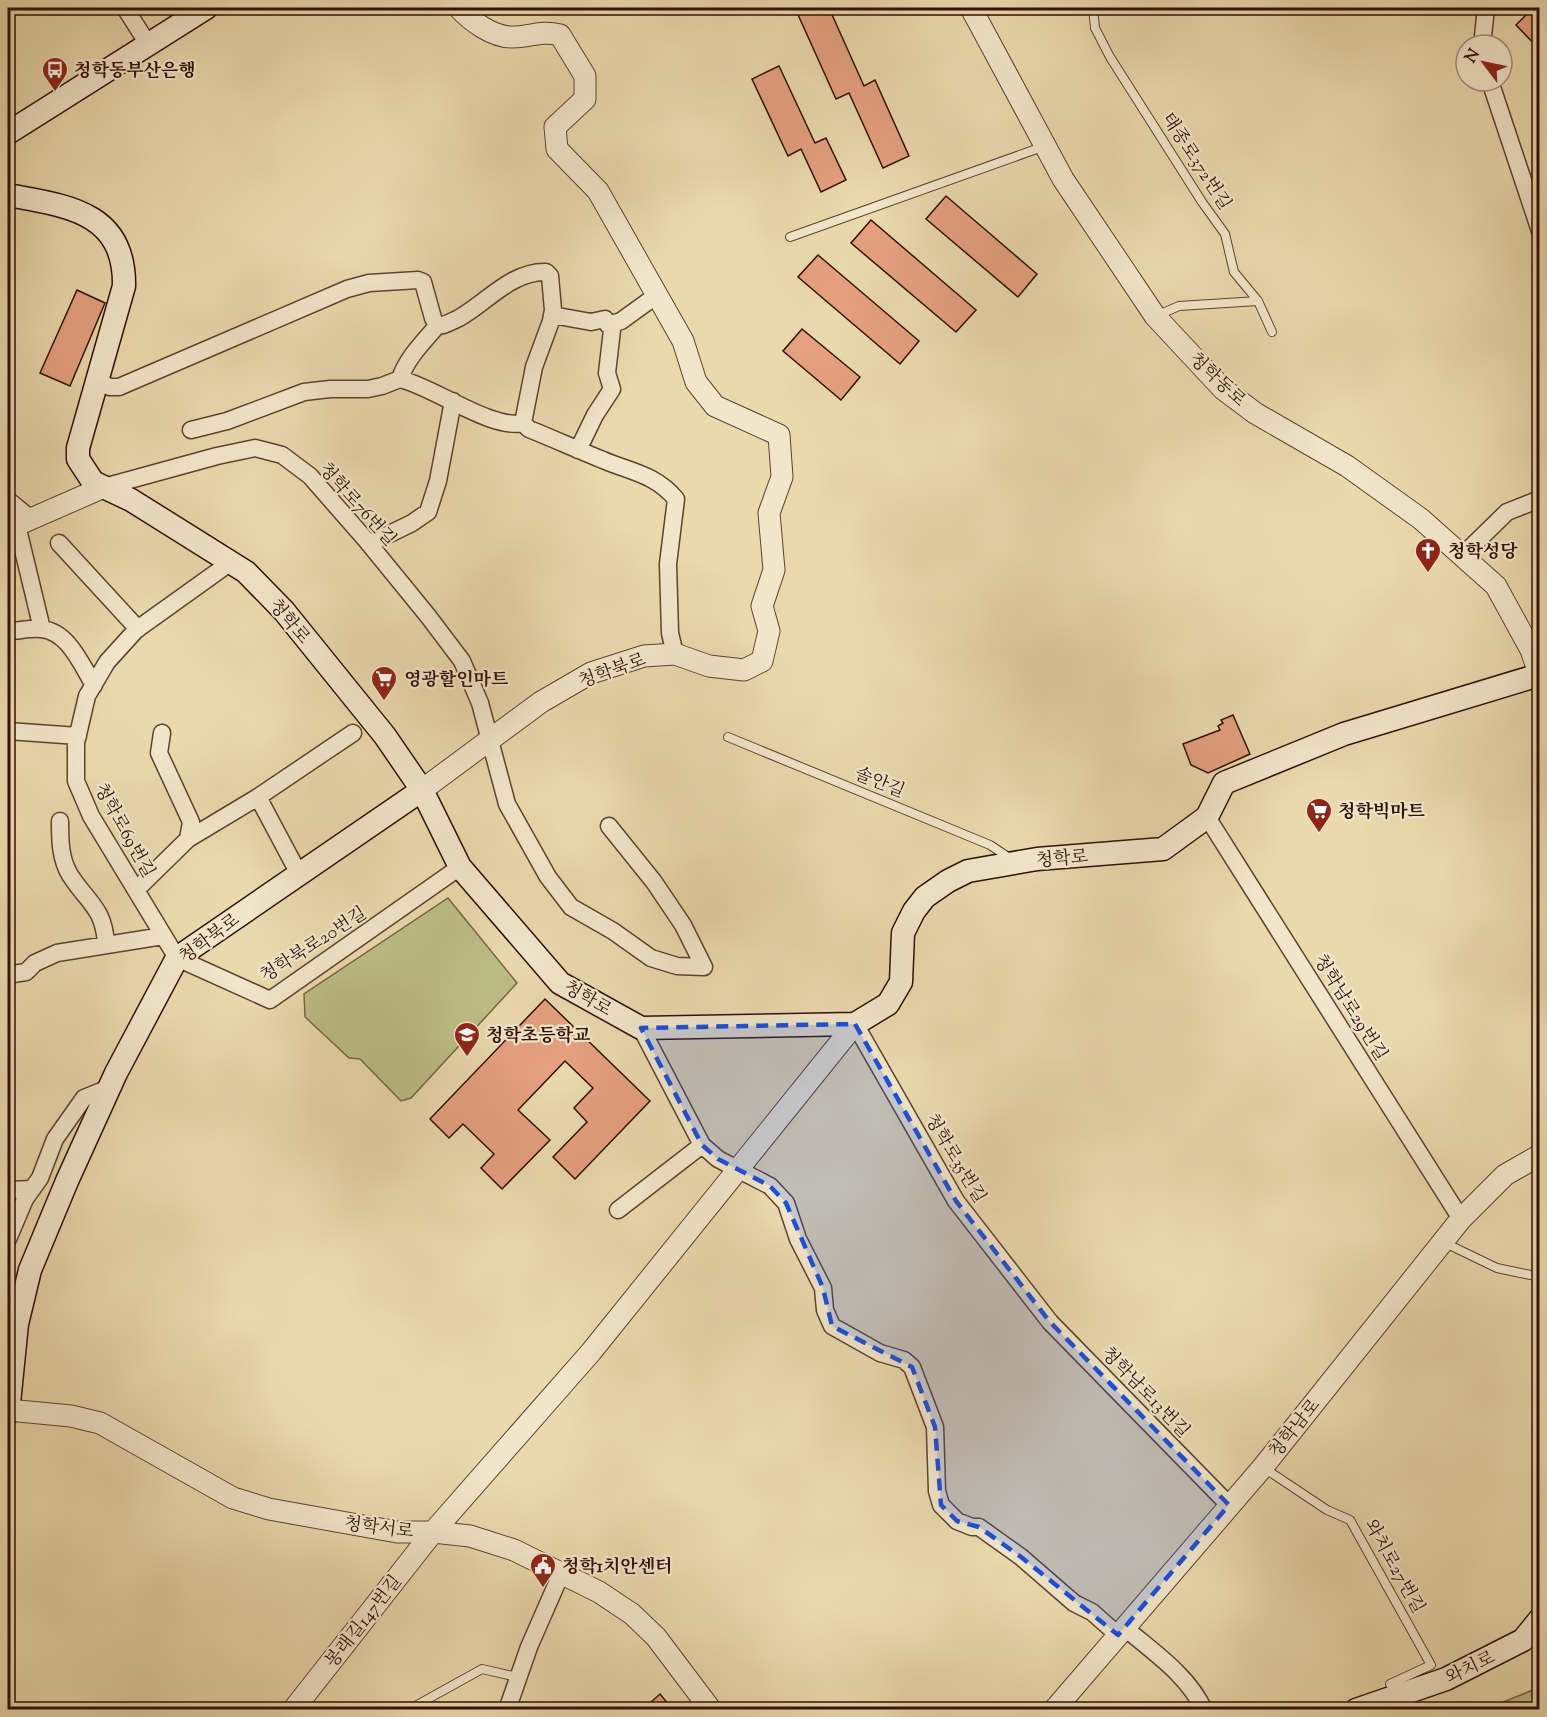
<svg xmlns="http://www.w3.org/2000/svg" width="1547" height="1717" viewBox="0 0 1547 1717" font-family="'Sorts Mill Goudy','Noto Serif KR',serif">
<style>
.green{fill:#bcbe86;stroke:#766645;stroke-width:1.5}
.building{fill:#e5a07f;stroke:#310f04;stroke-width:1.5}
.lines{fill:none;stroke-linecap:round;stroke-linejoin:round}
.service-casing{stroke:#5f422e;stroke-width:10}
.minor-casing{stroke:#5f422e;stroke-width:19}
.tertiary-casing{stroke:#5f422e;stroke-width:23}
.secondary-casing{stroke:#310f04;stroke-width:25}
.service{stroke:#f1e6ca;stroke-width:8}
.minor{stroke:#f1e6ca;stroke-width:16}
.tertiary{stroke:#f1e6ca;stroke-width:21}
.secondary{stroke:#f1e6ca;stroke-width:22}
.marked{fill:#1d4ed8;fill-opacity:0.2;stroke:#1d4ed8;stroke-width:4.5;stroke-dasharray:12 8;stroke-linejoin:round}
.labels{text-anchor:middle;stroke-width:4.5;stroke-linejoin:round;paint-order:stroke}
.poi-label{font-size:18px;font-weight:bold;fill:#310f04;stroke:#f1e6ca;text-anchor:start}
.street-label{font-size:18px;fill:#310f04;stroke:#f1e6ca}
</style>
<rect width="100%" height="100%" fill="#e9d9ad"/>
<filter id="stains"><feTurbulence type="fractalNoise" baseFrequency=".00333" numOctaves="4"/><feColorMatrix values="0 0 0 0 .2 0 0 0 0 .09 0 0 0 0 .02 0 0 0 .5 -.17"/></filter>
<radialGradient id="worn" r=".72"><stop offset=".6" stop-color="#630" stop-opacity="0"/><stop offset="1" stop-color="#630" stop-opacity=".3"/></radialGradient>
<path class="green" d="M448,898L517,983L411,1098L401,1101L360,1059L349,1058L305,1017L304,994Z
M1539,1687V1709H1486L1533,1690Z"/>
<path class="building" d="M795,8H829L864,86L875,80L909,156L883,168L849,93L836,99Z
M1533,8H1539V49L1516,25Z
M779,66L815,143L826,138L846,180L821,192L801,149L788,156L752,79Z
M946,196L1037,274L1018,297L926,219Z
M871,220L976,310L956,332L851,243Z
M818,255L919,341L900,364L798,277Z
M77,290L105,303L70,386L40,373Z
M802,329L860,377L841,400L783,351Z
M1233,715L1250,754L1208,773L1191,765L1183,744L1220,730L1218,726L1223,723L1221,720Z
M545,999L650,1101L575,1179L553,1157L587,1122L574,1108L593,1088L565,1061L518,1110L550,1140L502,1189L481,1168L494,1154L463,1124L449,1138L430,1119Z
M660,1694L673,1710H642Z"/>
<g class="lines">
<defs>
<path id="service" d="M1093,8L1095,28L1110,57L1202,202L1225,234L1234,272L1258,301L1272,332
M790,237L1045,146
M1156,316L1179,306L1258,301
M728,737L990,845L1011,859
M1445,1243L1497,1268L1540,1277
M1264,1468L1327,1510L1350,1520L1431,1665L1390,1684L1395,1694
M408,1710L482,1669L517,1677"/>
<path id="minor" d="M125,8L148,44
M1482,45L1486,8
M1490,81L1540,231
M552,315L591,322L605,319L612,330L607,373L612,389L595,415L578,450
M608,325L621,321L657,295
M97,381L110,387H119L347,289L369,283L418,280L423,282L433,318L437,326C445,326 452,321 459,318C487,302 512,271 546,272L550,276L553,310L551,321L534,367L523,423C491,430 434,387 400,379C406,359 424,341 437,326
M523,423L529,429C554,439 578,450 603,460C631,472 655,474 676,499L668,564L670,633L675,654
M191,430L227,421L304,392L330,389H368L382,386L400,379
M104,487L217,456L255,448L282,455L310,476L366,540L428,616L462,661L480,703L507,804L548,877L571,907L613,931L651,958L677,966L704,967L683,925L654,882L609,826
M8,500L31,519
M17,525L42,629
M59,543L138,629
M369,544L412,523L428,512L438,481L453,401
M1462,556L1507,512L1540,499
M231,562L136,630L107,662L87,696L76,743V781L91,816L177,958L270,1000L460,867
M8,631C18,631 30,628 41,629C68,631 81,664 94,685
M8,731L78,736
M258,797L299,874
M1207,817L1461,1219
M60,821C60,839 60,859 70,875C88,903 104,908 106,944
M188,839L258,797L353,733
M136,890L188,839L191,822L159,753L162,733
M13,974L26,972L35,963L57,953L163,936
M855,1024L956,1201L1050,1322L1229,1505
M641,1028L702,1145L718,1159L770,1186L786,1203L798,1239L823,1288L825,1310L832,1326L880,1353L904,1360L912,1367L935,1427L937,1491L941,1505L957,1521L972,1527H979L1021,1557L1074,1603L1092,1612L1118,1635
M8,1190L32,1189
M618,1210L702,1145
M8,1239L25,1199L40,1178L55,1139L84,1098L109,1088
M1125,1628C1153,1652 1188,1675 1204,1710
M507,1710L529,1647L561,1574"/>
<path id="tertiary" d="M971,8L1063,179L1155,316L1223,389L1255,413L1347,466L1421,519L1496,586L1531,650L1540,676
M8,529L104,487
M422,790L541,702L591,673L644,656L675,654L709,666L744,670L762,661L769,631L762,606L774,570L769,513L782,477L779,435L715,406L696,382L683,341L598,191L557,149L555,127L585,99V76L560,35C540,30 531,37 512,37C493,37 472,22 459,8
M8,1410L71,1416L100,1423L233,1498L269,1509L397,1532H433L470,1536L514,1550L599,1592L632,1614L656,1637L711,1710
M293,1710L433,1532L591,1352L855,1024
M1054,1710L1263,1467L1461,1219L1505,1175L1540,1155"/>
<path id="secondary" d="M8,133L206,8
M8,195C66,206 125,211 124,286L78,448V459L93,482L131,500L246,572L284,611L385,736L422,790L460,867L560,983L641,1028L855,1024L888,1004L901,982L903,933L914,911L925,897L948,881L968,871L1037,859L1163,849L1207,817L1224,783L1344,734L1539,675
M8,1413L17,1324L30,1270L67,1181L116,1073L177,958L422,790
M1356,1710L1446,1679L1523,1640L1540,1619"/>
</defs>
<use href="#service" class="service-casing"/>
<use href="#minor" class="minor-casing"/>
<use href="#tertiary" class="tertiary-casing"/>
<use href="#secondary" class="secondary-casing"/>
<use href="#service" class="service"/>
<use href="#minor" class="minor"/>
<use href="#tertiary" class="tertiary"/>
<use href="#secondary" class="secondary"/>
</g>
<path class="marked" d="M855,1024L956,1201L1050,1322L1229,1505L1118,1635L1021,1557L979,1527L957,1521L941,1505L935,1427L912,1367L832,1326L823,1288L786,1203L770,1186L718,1159L702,1145L641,1028Z"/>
<defs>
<symbol id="bus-pin" viewBox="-11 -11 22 30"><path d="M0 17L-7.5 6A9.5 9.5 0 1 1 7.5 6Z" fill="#8f2418" stroke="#f1e6ca"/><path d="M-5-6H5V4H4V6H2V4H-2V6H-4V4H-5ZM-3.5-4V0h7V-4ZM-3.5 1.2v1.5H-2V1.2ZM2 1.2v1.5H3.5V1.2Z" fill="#fff"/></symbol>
<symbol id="church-pin" viewBox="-11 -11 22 30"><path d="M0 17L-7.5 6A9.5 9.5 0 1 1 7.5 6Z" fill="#8f2418" stroke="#f1e6ca"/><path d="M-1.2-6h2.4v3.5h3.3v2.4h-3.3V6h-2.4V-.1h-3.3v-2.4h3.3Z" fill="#fff"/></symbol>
<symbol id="supermarket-pin" viewBox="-11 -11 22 30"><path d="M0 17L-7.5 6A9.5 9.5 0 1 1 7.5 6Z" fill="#8f2418" stroke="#f1e6ca"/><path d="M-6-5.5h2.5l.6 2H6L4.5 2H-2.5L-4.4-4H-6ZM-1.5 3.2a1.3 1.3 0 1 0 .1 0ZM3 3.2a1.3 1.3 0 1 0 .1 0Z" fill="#fff"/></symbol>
<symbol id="school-pin" viewBox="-11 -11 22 30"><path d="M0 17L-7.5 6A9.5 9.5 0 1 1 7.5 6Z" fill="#8f2418" stroke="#f1e6ca"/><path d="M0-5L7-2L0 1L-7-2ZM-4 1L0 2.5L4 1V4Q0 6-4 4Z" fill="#fff"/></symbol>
<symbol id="civic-pin" viewBox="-11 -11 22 30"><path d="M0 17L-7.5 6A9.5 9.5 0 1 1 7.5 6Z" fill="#8f2418" stroke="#f1e6ca"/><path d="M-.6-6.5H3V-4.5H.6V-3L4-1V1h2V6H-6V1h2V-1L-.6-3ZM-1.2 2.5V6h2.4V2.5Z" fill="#fff"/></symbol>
</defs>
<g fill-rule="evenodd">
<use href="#bus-pin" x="40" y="55" width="30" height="40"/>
<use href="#church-pin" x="1413" y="536" width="30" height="40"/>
<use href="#supermarket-pin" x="369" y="664" width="30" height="40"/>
<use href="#supermarket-pin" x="1304" y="796" width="30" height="40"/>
<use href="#school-pin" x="452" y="1020" width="30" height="40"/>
<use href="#civic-pin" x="528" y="1551" width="30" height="40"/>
</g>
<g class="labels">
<g class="poi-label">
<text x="74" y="76">청학동부산은행</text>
<text x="1448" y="557">청학성당</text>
<text x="404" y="685">영광할인마트</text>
<text x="1338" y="817">청학빅마트</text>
<text x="486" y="1041">청학초등학교</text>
<text x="562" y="1572">청학1치안센터</text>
</g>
<g class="street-label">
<text transform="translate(1197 161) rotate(57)" y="6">태종로372번길</text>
<text transform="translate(1218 379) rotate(43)" y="6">청학동로</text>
<text transform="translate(358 504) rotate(48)" y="6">청학로76번길</text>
<text transform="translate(290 621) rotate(50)" y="6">청학로</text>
<text transform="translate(612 670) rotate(-20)" y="6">청학북로</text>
<text transform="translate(880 782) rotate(22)" y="6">솔안길</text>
<text transform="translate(125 830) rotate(61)" y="6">청학로69번길</text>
<text transform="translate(1062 858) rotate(-5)" y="6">청학로</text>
<text transform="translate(209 938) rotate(-37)" y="6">청학북로</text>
<text transform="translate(313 944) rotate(-33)" y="6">청학북로20번길</text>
<text transform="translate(588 998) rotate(30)" y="6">청학로</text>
<text transform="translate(1351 1007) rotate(58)" y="6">청학남로29번길</text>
<text transform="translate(956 1158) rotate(59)" y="6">청학로35번길</text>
<text transform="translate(1146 1392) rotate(46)" y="6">청학남로13번길</text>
<text transform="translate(1294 1428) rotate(-51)" y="6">청학남로</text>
<text transform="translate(379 1527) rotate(7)" y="6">청학서로</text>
<text transform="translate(1395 1566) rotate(61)" y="6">와치로27번길</text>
<text transform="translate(363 1621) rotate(-52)" y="6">봉래길147번길</text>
<text transform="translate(1470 1667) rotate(-26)" y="6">와치로</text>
</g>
</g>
<rect width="1547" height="1717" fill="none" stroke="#e9d9ad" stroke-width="30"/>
<rect x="9" y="9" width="1529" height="1699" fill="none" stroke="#310f04" stroke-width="3"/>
<rect x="15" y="15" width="1517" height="1687" fill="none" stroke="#310f04" stroke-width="1.5"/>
<g transform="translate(1484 63) rotate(302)"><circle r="28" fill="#f1e6ca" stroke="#a4907b" stroke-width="1.5"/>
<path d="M0-4.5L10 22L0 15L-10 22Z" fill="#8f2418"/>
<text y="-9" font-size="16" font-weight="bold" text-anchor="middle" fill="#310f04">N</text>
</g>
<rect width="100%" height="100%" filter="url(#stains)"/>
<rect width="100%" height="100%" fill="url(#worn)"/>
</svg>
